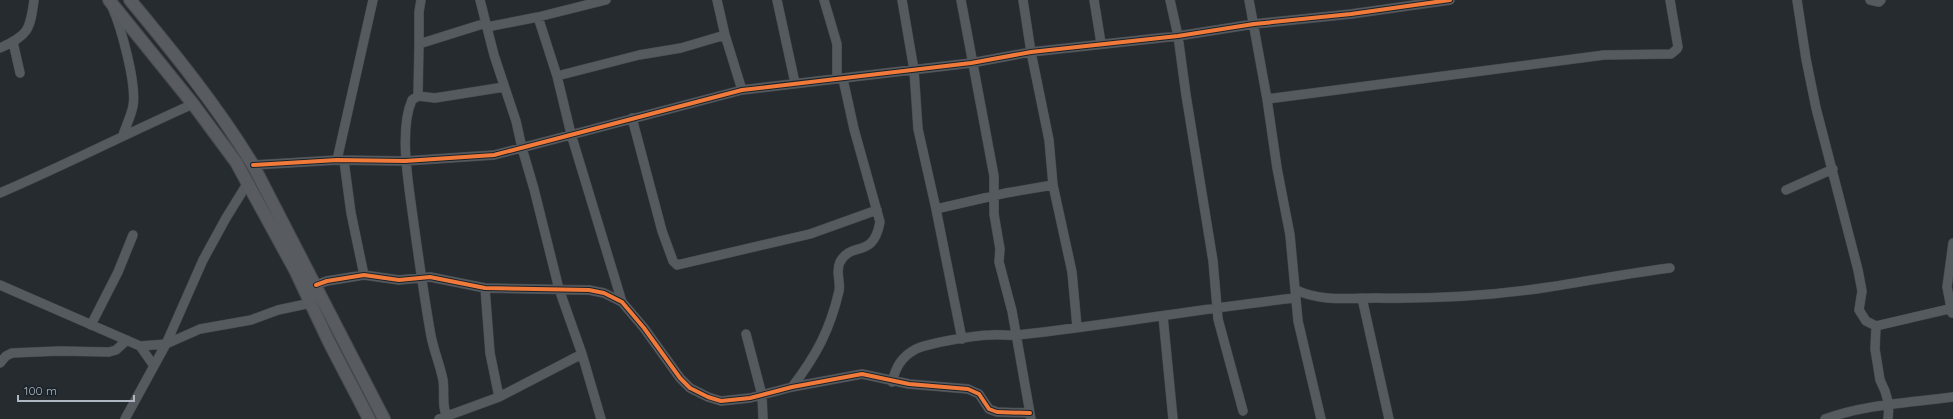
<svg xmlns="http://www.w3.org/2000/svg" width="1953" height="419" viewBox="0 0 1953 419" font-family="Quicksand,sans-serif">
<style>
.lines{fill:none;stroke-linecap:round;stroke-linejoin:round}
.minor-casing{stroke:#44474b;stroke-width:10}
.major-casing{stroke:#43484d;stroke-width:14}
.minor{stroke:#555a5f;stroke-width:9}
.major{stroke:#585b60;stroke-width:12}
.cycleway-casing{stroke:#1a2229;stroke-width:6}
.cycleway{stroke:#f17a3a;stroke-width:4}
</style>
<rect width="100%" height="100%" fill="#262b30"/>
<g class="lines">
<defs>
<path id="minor" d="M480,0L494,55L516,121L522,148L534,189L559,289L582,354L601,419
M717,0L725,35L742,90
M777,0L795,83
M824,0L837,44V79
M902,0L914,70L918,129L936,209L962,339
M961,0L994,176V214L1000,249L999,262L1012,311L1031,419
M1023,0L1031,52L1049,140L1053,185L1072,272L1077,327
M1094,0L1101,43
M1170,0L1178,36L1186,95L1213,261L1218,319L1243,411
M1249,0L1267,99L1277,168L1290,235L1298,321L1321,419
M1797,0L1806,59L1816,108L1858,270L1862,291L1859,310L1866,321L1876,326L1875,349L1880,380L1885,391L1889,405L1888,419
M1870,0L1879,2L1881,0
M112,7C121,27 137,84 133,106C131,116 126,126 123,135
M538,17L557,76L571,134L622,302
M487,27L538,17L606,0
M13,42L20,73
M419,44V12L421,0
M0,48C28,35 30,31 34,0
M557,76L639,55L681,48L725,35
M418,96L419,44L486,23
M1267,99L1604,55L1671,54L1677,49L1678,47L1670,0
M632,118L662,231L673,261L677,265L810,234L877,210
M337,160L373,0
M344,161L351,213L364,275
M253,165L337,160L405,161L494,155L742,90L971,63L1031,52L1178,36L1254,24L1351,14L1450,0
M1786,190L1833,169
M0,193C65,165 128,133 193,104
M936,209L1006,193L1053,185
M0,285L140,346L154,366
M316,285L327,281L364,275L399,280L430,277L485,288L589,290L604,293L622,302L644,328L680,378L690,388L708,397L721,401L750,398L792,387L862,374L909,384L968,389L979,394L989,409L997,412L1030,413
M485,288L490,353L499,397
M1296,290C1322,302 1349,298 1376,298C1434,299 1492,296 1549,287C1590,281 1629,273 1670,268
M1362,298L1389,419
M1952,313L1947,287L1953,243
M1163,316L1173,419
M91,325L118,272L133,235
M1876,326L1953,308
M746,334L762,395L763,419
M140,346L166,344L200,329L251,320L278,310L311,303
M0,363L6,356L12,353L59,351L109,352L116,350L127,340
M892,382C896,367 901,357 916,349C929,343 976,335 991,335C1000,334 1009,336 1018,335C1111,325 1203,308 1295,298
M792,387C816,356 830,330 839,291C841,281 835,272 840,262C852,240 873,260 880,222L854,129L843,79
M125,419L166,344L203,260L226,218L247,184
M439,419L499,397L582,354
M448,419C441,408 445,392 443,380C440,365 434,351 431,336C423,291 417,247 411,203C407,174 400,127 412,100L418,96L435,98L504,87
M1825,419C1866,404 1910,403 1953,397"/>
<path id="major" d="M109,0L193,104L236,162L295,270L329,342L369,419
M130,0C174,53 217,106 253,165L384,419"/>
</defs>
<use href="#minor" class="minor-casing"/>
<use href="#major" class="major-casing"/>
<use href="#minor" class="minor"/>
<use href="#major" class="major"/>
<defs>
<path id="cycleway" d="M253,165L337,160L405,161L494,155L742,90L971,63L1031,52L1178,36L1254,24L1351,14L1450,0
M316,285L327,281L364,275L399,280L430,277L485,288L589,290L604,293L622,302L644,328L680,378L690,388L708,397L721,401L750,398L792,387L862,374L909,384L968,389L979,394L989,409L997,412L1030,413"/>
</defs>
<use href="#cycleway" class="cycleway-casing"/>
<use href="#cycleway" class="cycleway"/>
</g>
<path d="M18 395v6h116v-6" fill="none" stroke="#afb8c2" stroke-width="2"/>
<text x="24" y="395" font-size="12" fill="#afb8c2" stroke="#1a2229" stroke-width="3" paint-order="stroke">100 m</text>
</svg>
